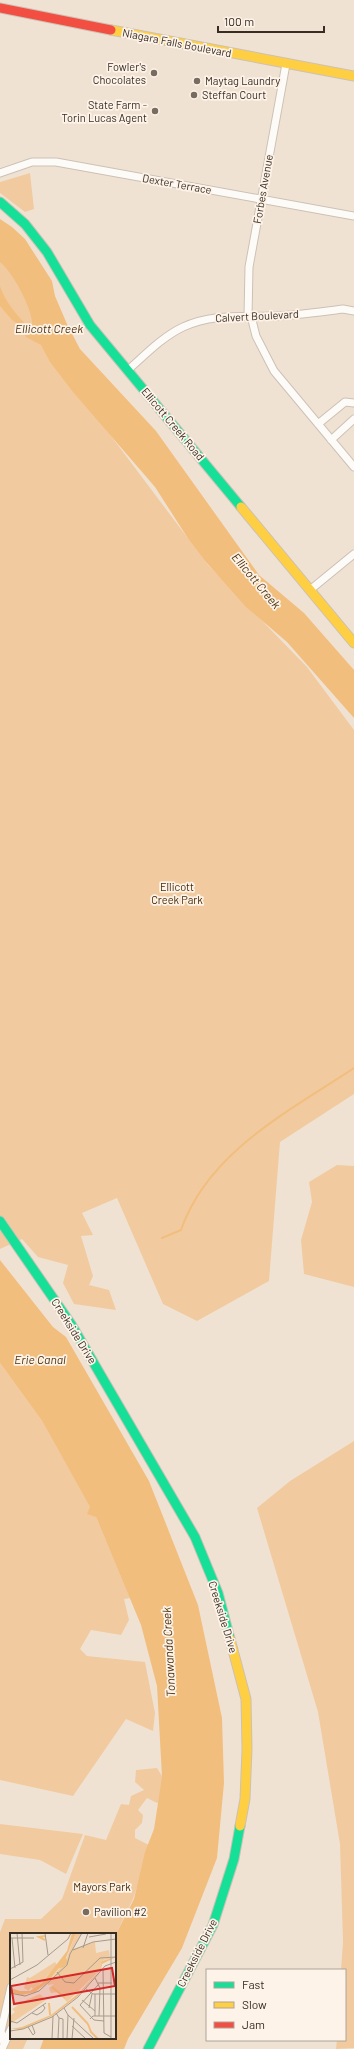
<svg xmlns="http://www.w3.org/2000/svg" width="354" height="2049" viewBox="0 0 354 2049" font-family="Barlow,sans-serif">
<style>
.green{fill:#f1cb9f}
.water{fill:#f2be7e}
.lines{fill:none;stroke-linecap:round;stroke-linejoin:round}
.stream{stroke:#f2be7e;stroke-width:2}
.street-casing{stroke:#ccc1b5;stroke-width:9}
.fast-casing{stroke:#ccc1b5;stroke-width:11}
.slow-casing{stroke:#ccc1b5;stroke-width:11}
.jam-casing{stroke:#ccc1b5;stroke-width:11}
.street{stroke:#fdfbf8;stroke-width:7}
.fast{stroke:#16e098;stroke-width:9}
.slow{stroke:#ffcf43;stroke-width:9}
.jam{stroke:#f24e42;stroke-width:9}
.poi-dot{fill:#786c60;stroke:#fef3e8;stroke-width:1.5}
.labels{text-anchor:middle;stroke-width:3.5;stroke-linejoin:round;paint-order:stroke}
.street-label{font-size:11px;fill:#372d22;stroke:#fef3e8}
.poi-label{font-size:11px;fill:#372d22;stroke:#fef3e8;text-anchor:start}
.park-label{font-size:11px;fill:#452a04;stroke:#fef3e8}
.water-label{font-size:12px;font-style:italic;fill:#4c310c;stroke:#fef3e8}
.inset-river{fill:none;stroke:#f2be7e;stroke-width:2}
.inset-road{fill:none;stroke:#a69a8c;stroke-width:1}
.view{fill:#d62828;fill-opacity:0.15;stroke:#d62828;stroke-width:2}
.inset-edge{fill:none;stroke:#372d22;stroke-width:2}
</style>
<rect width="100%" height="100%" fill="#f0e2d3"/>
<path class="green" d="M30,173L34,209L25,212L0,193V182Z
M0,256L43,320L81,396L208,565L307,667L354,730V1094L280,1142L269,1281L197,1321L163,1304L117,1198L82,1213L93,1235L81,1236L93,1276L89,1285L109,1290L116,1310L74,1304L63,1283L68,1265L38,1257L22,1239L0,1249Z
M337,1165L354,1166V1287L304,1274L301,1240L312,1202L309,1182Z
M0,1363L42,1421L96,1517L130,1598L124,1599L129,1620L121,1635L91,1630L80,1649L87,1656L145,1662L155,1713L153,1731L126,1719L73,1796L0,1780Z
M354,1441V2048L336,2049L337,2040H345V1970H341L343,1942L340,1844L318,1712L257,1508L290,1481Z
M157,1768L169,1787L164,1799L157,1803L147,1798L138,1810L143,1815L142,1823L135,1830V1838L151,1846L133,1899L115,1936V1934H11V2038H28L23,2049H0V1932L5,1919H41L62,1899L85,1835L106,1840L121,1804L129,1805L131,1796L144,1790L135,1782L136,1770Z
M0,1824L83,1834L66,1874L40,1860L0,1854Z"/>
<path class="water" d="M0,219L12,227L25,239L52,281L55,296L67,324L80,349L156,431L259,575L304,613L354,670V718L287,642L246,607L205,561L189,540L155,487L73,392L50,362L41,345L26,337L15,322L12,320L0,306V286C5,302 17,315 28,327L32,328C35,312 12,271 0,262Z
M0,1260L53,1327L66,1337L149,1481L198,1605L222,1718L224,1783L217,1858L182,1948L128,2039L124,2049H40L44,2038H115V1936L134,1899L145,1852L154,1829L162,1777L157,1686L141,1625L96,1517L87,1514L90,1507L42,1421L0,1363Z"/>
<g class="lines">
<path class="stream" d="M162,1238L181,1230C208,1152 289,1111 354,1068"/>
<defs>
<path id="street" d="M0,173L32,162H56L354,216
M248,316L249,267L286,64
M251,316L256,336L274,371L354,467
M128,370C145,355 162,337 183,327C212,314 239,317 270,316C294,316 319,312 343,309L354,311
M318,424L345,402L354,403
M331,440L354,419
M310,590L354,554
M4,2044L1,2031L11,1987
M2,2049L11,2029"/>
<path id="fast" d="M0,202L25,224L47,252L90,325L241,507
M0,1221L71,1324L195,1537L218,1593L230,1639
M148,2049L213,1925L234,1859L240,1826"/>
<path id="slow" d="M111,30L354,76
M241,507L354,643
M230,1639L246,1699L247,1749L245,1799L240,1826"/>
<path id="jam" d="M0,8L111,30"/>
</defs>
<use href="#street" class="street-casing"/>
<use href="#fast" class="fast-casing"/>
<use href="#slow" class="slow-casing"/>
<use href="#jam" class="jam-casing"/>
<use href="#street" class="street"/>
<use href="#fast" class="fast"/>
<use href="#slow" class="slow"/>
<use href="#jam" class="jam"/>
</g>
<g class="poi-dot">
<circle cx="154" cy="73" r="4"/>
<circle cx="197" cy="81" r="4"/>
<circle cx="194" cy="95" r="4"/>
<circle cx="155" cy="111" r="4"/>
<circle cx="86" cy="1912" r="4"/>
</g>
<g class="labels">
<g class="street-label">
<text transform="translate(177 43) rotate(11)" y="4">Niagara Falls Boulevard</text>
<text transform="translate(177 184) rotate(10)" y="4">Dexter Terrace</text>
<text transform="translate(263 189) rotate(-80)" y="4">Forbes Avenue</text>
<text transform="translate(257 316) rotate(-3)" y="4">Calvert Boulevard</text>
<text transform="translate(173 424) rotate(50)" y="4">Ellicott Creek Road</text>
<text transform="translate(74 1331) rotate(58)" y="4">Creekside Drive</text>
<text transform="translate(223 1617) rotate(73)" y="4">Creekside Drive</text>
<text transform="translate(197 1953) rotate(-63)" y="4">Creekside Drive</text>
</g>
<g class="poi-label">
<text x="146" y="71" text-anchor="end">Fowler's<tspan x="146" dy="13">Chocolates</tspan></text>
<text x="205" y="85">Maytag Laundry</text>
<text x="202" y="99">Steffan Court</text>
<text x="147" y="109" text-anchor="end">State Farm -<tspan x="147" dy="13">Torin Lucas Agent</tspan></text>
<text x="94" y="1916">Pavilion #2</text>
</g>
<g class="park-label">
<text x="177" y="891">Ellicott<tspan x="177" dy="13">Creek Park</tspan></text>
<text x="102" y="1891">Mayors Park</text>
</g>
<g class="water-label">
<text x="49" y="333">Ellicott Creek</text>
<text transform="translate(256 581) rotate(50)" y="4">Ellicott Creek</text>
<text x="40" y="1364">Erie Canal</text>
<text transform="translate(169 1652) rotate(-93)" y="4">Tonawanda Creek</text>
</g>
</g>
<g transform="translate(10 1933)">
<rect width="106" height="106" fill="#f0e2d3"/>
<path d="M66,0H72L63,16L85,9L86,20L99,17L100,26L93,27L90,37L57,69L48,59L41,60L39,55L44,51L38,52V50L56,27ZM45,29L47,32L28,53L23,56L21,54L19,58L14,55L17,44L20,45ZM30,61L36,67L0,91V83L5,79L2,76L10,71L0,70L14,68Z" fill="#f1cb9f"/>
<path d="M62,0H66L56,25L58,29L54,34L49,35L37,50L25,59L12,62L0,59V55L10,58H20L32,50L57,18ZM106,24L92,31L91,36L68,63L42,83L12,96H0L12,94L41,82L69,60L90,37L92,28Z" fill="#f2be7e"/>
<path class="inset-river" d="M35,7L29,4L35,3M42,54L55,65M39,70L40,82M62,74L78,91M78,91L81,99L88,106"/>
<path class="inset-road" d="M7,0L10,32M35,0L38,22M79,4L96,1M0,5H24M2,5L5,35M73,15L78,0M63,17L83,9L106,6M0,36L13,29L12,0M93,36L94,100L101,104M47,39L55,49L64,50L90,25L106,24M85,45L90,55L89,83M0,47L27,32L58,6L61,0M88,50H102M89,51L70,72L84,87L94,88M76,56L83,61H106M0,60L15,63L29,58L57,32L60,21L72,0M72,67L85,78M54,75L58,82L57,106M79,75L82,61M22,80L27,82L32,79L35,75L33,72M46,80L49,85L48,106M58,82L84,106M85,83V61M49,85L53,86V106M80,86L83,83H106M0,88L7,90L36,70M62,93L76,106M18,94L23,102L25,100L22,92M0,98L13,96L42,84L68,64L95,33L106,29M42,106L43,83M62,106L64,85M101,106V0"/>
<path class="view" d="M102,35L105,53L4,71L1,53Z"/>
<rect width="106" height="106" class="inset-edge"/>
</g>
<rect x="206" y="1969" width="140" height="72" fill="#fef3e8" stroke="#aea499"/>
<rect x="214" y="1982" width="20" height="6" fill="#16e098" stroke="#aea499"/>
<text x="242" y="1989" font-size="12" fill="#372d22">Fast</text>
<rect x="214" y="2002" width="20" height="6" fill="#ffcf43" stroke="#aea499"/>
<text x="242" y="2009" font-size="12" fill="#372d22">Slow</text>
<rect x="214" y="2022" width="20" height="6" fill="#f24e42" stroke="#aea499"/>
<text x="242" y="2029" font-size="12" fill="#372d22">Jam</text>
<path d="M218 26v6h106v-6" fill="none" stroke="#372d22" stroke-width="2"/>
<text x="224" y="26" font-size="12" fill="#372d22" stroke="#fef3e8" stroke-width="3" paint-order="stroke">100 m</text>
</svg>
